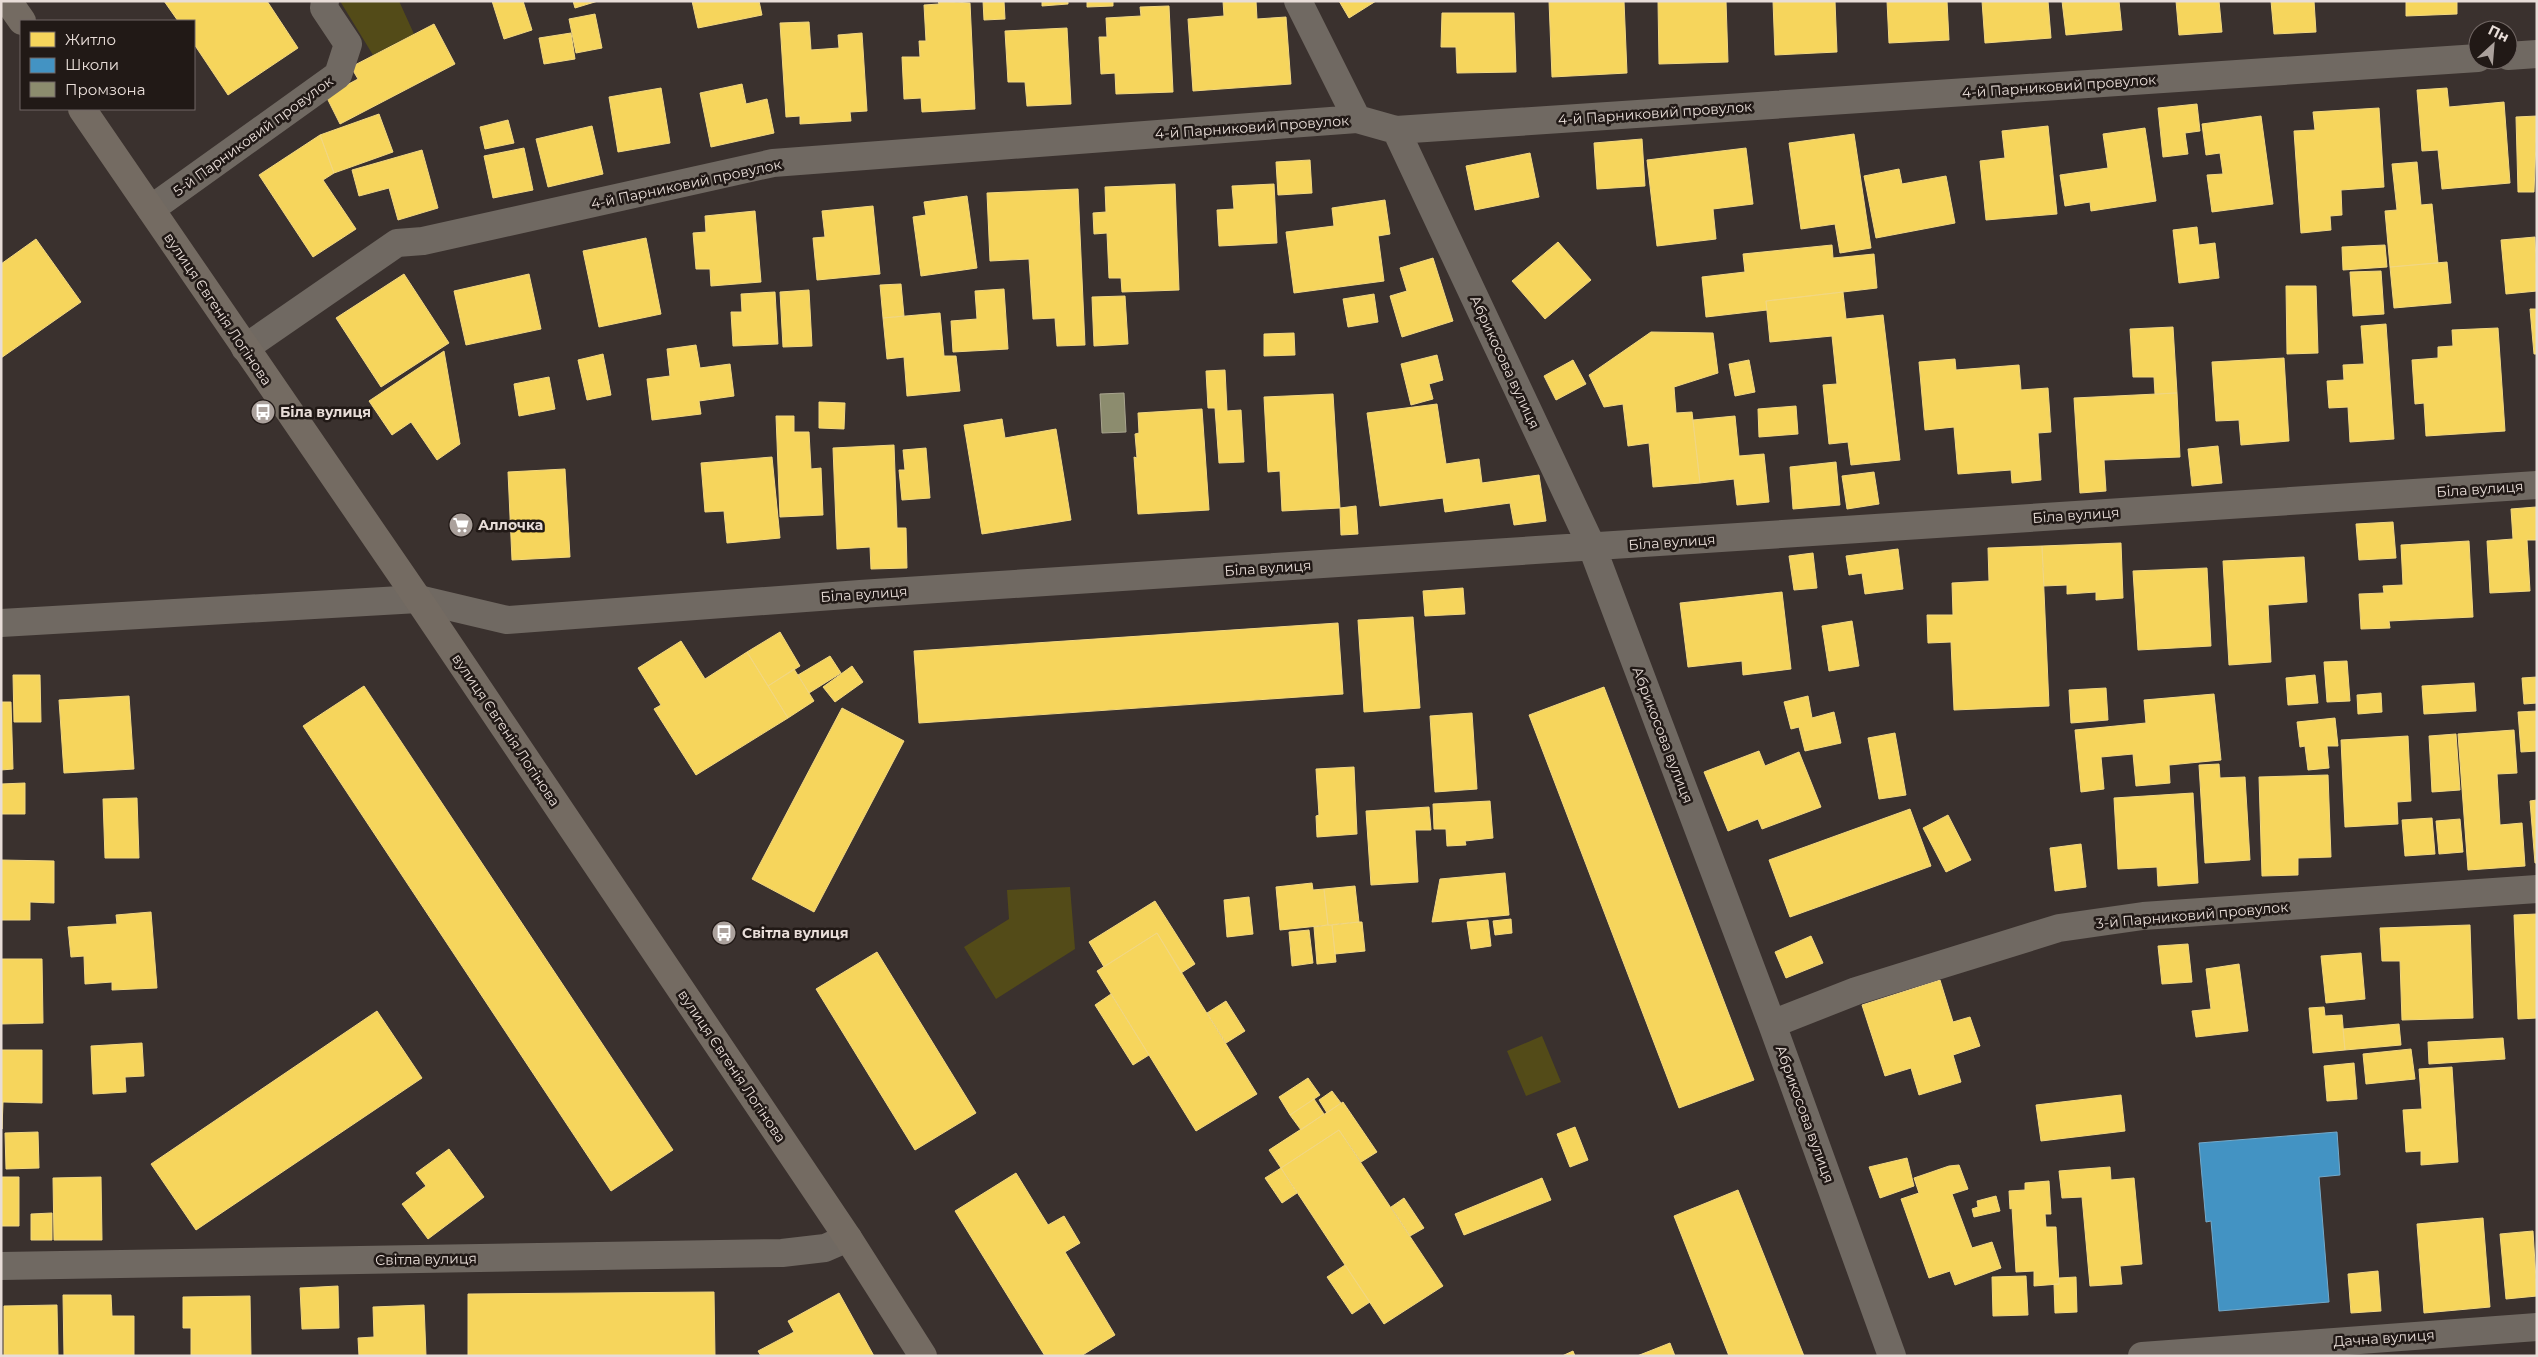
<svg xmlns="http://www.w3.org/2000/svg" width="2538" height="1357" viewBox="0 0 2538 1357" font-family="Montserrat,sans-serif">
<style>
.green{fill:#534b18}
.homes{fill:#f6d55c;stroke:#f2d781}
.schools{fill:#4393c3;stroke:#74a9c9}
.industry{fill:#8c8c6e;stroke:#a8a48e}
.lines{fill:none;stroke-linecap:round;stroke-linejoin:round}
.street{stroke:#706962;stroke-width:28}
.secondary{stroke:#746b62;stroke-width:28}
.labels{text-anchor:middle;stroke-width:5;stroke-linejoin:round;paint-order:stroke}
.street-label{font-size:14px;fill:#e8ddd8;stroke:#211916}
.poi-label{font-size:14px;font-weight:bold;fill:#e8ddd8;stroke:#211916;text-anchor:start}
</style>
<rect width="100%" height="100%" fill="#3a312e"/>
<path class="green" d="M340,1H399L414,34L373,55Z
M1070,887L1075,949L996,999L964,947L1009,919L1007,890Z
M1542,1036L1561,1082L1526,1096L1507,1051Z"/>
<path class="homes" d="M164,1H267L298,48L228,95L194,44V21H178Z
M492,1H523L532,30L504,39Z
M573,1H598L575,8Z
M692,1H759L762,15L698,28Z
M938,1L970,3L975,109L922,112L921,98L904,99L902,57H920L919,41H926L924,5L939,4Z
M983,1H1004L1005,19L984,20Z
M1042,1H1068V4L1042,6Z
M1087,1H1113V6L1087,7Z
M1223,1H1256L1257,19L1286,17L1291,84L1193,91L1188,19L1224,16Z
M1339,1H1376L1349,18Z
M1549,1H1624L1627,73L1552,77Z
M1658,1H1726L1728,62L1659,64Z
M1773,1H1835L1837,52L1775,55Z
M1887,1H1947L1949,40L1889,43Z
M1982,1H2048L2051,38L1985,43Z
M2062,1H2119L2122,30L2066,35Z
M2176,1H2219L2222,32L2179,35Z
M2271,1H2314L2316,32L2274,34Z
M2406,1H2457V14L2406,16Z
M1169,6L1173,92L1116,94L1115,73L1101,74L1099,37H1107L1106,18L1141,16L1140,7Z
M1442,13H1514L1516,72L1457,73L1456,47H1441Z
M595,14L602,48L576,53L569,19Z
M809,22L811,50L839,48L838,35L862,33L867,111L850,112L851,121L800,124V116L786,117L780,23Z
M434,24L455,64L340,124L326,96L358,79L351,67Z
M1067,28L1071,104L1027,106L1025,82H1008L1005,31Z
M571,33L575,59L544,64L539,38Z
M742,84L746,104L767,99L774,133L711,147L700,93Z
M661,88L670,143L618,152L609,97Z
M2447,88L2449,107L2504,102L2510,183L2442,189L2438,150L2422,151L2417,90Z
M2197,104L2200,131L2185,133L2188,154L2163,157L2158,108Z
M2379,108L2384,187L2341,190L2342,215L2330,216L2331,230L2301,233L2294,131L2315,130L2313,112Z
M379,114L393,152L334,173L320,135Z
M2261,116L2273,204L2212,212L2207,175L2223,174L2220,153L2206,155L2202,124Z
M2537,116L2534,192H2518L2516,117Z
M508,120L514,143L485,149L480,127Z
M592,126L603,174L548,187L536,139Z
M2048,126L2057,214L1986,220L1980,161L2005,158L2002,131Z
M2145,128L2156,201L2091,211L2090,202L2065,206L2060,175L2108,168L2103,134Z
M1854,134L1871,248L1840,253L1835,224L1801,229L1789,143Z
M320,135L334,173L323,180L356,229L313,257L259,175Z
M1642,139L1645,186L1597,189L1594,143Z
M524,148L533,190L493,198L484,156Z
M1746,148L1753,204L1713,209L1716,239L1657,246L1647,160Z
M422,150L438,208L398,220L389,188L359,196L352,170Z
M1530,153L1539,197L1475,210L1466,166Z
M1310,160L1312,193L1278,195L1276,162Z
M2417,162L2421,205L2432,204L2438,263L2390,267L2385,211L2397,210L2392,164Z
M1899,169L1902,184L1946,176L1955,223L1876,238L1864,176Z
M1175,184L1179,290L1122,292L1121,278H1109L1107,233L1094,234L1093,213L1106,212L1105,187Z
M1274,184L1277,243L1219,246L1217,210L1234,209L1232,186Z
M1078,189L1085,345L1057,346L1055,318L1033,319L1029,259L990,261L987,193Z
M967,196L977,268L921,276L913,217L926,215L924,202Z
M1385,200L1390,234L1378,236L1384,281L1294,293L1286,232L1334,226L1332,208Z
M873,206L880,274L817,280L813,238L825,237L822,211Z
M755,211L761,282L711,286L710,269H696L693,233L706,232L705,216Z
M2197,227L2199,245L2215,243L2219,278L2179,283L2173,230Z
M2535,237L2537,291L2506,294L2501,240Z
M646,238L661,314L599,327L583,251Z
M36,239L81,302L1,358V264Z
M1558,242L1591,280L1545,319L1512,281Z
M1832,245L1833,258L1874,254L1877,288L1766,301L1767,310L1706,317L1702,277L1745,272L1743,254Z
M2385,245L2387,267L2343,270L2342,247Z
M1433,258L1453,321L1402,337L1390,296L1407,291L1400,268Z
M2447,262L2451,303L2394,308L2390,267Z
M2381,271L2384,314L2353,316L2350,272Z
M404,274L449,343L381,387L336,318Z
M529,274L541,329L466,345L454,291Z
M901,284L904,316L883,318L880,285Z
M2286,286H2316L2318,353L2287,354Z
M1004,289L1008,349L953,352L951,321L977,319L975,291Z
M809,290L812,346L783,347L780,292Z
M775,292L778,344L733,346L731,312H742L741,294Z
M1843,292L1846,319L1883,315L1900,460L1851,465L1848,442L1829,444L1823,385L1837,384L1832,336L1770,342L1766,301Z
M1374,294L1378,322L1348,327L1343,299Z
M1125,296L1128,344L1094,346L1092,297Z
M2530,309H2537V354H2534Z
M940,313L944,356H956L960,391L907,396L904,357L887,359L883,318Z
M2386,324L2394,439L2350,442L2348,407L2329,408L2327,381L2344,380L2343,365L2364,364L2361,326Z
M2173,327L2177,393L2155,394L2154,377H2133L2130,329Z
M2498,328L2505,431L2426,436L2424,403L2415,404L2412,360L2438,358V347L2453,346L2452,330Z
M1651,332L1713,333L1718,373L1674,387L1676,413L1692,412L1700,483L1653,487L1649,443L1628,446L1623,404L1604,407L1589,375Z
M1294,333L1295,355L1264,356V334Z
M696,345L700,368L730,364L734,396L699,401L701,414L652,420L647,379L670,376L667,349Z
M444,351L460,444L437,460L411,422L392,435L369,401Z
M603,354L611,395L587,400L578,360Z
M1437,355L1443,380L1429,384L1433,399L1411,405L1401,364Z
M2284,358L2289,441L2241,445L2239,420L2216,421L2212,362Z
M1955,359L1956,370L2019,365L2021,390L2048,388L2051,432L2038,433L2041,480L2012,483L2011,470L1958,474L1954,427L1925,430L1919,362Z
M1573,360L1586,384L1556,400L1544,376Z
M1749,360L1755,392L1735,396L1729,364Z
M1225,370L1227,411L1241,410L1244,462L1219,463L1215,408H1208L1206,371Z
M549,377L555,409L519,416L514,384Z
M2177,393L2180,457L2104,460L2106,491L2080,493L2074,398Z
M1333,394L1340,508L1282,511L1280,471L1268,472L1264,397Z
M819,402L845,403L844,429L819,428Z
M1437,404L1446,464L1479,459L1482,483L1539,475L1546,521L1514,525L1510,503L1445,512L1443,498L1380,506L1367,413Z
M1796,406L1798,434L1759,437L1758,409Z
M1202,409L1209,510L1138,514L1134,457L1137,458L1135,434L1139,433L1138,413Z
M776,416H794V432H809L811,469L821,468L823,515L780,517Z
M1735,416L1739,456L1764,454L1769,502L1737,505L1734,479L1700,483L1693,420Z
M1002,419L1005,438L1056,429L1071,520L982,534L964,425Z
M894,445L897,528H906L907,568L871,569L870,547L837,549L833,448Z
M2218,446L2222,483L2192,486L2188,449Z
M926,448L930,498L902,500L899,470H905L903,450Z
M772,457L780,538L727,543L724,511L705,512L701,463Z
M1836,462L1840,505L1793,509L1790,467Z
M565,469L570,557L512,560L508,472Z
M1874,472L1879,504L1847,509L1842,476Z
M1356,506L1358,534L1341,535L1340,508Z
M2536,507L2537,540H2527L2530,591L2490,593L2487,541L2513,539L2511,509Z
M2393,522L2396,558L2359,560L2356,524Z
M2469,541L2473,617L2389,621L2390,628L2361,629L2359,594L2384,593L2383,586L2403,585L2401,545Z
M2121,543L2123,598L2096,600V592L2067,594V585L2044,586L2042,546Z
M2042,546L2049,706L1954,710L1951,642L1928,643L1927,615H1953L1952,583L1989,581L1988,548Z
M1898,549L1903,589L1865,594L1862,573L1849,575L1846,556Z
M1813,553L1817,588L1794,590L1789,556Z
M2304,557L2307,602L2268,605L2271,662L2229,665L2223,561Z
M2207,568L2211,646L2138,650L2133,571Z
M1463,588L1465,614L1425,616L1423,591Z
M1782,592L1791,669L1743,675L1742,661L1688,667L1680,603Z
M1413,617L1420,708L1364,712L1358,620Z
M1852,621L1859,666L1829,671L1822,626Z
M1338,623L1343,694L919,723L914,651Z
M780,632L800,666L768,686L747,652Z
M681,641L705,679L747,652L788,718L696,775L654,709L661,705L638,668Z
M830,656L841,673L809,693L798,675Z
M2347,661L2350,701L2327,702L2324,662Z
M852,666L863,682L835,702L823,687Z
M794,669L814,701L788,718L768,686Z
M13,675H40L41,722H14Z
M2315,675L2318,703L2288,705L2286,678Z
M2537,677V703L2524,704L2522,678Z
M2474,683L2476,711L2424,714L2422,686Z
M364,686L673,1150L611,1191L303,726Z
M1604,687L1754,1080L1679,1108L1529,715Z
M2106,688L2108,720L2071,723L2069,690Z
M2381,693L2382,712L2358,714L2357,695Z
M2214,694L2221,760L2169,765L2170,783L2136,786L2133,754L2101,757L2104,789L2081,792L2075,730L2146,723L2144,700Z
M129,696L134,769L64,773L59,700Z
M1808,696L1812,718L1834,712L1841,743L1805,751L1799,727L1791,729L1784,702Z
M1,702H11L13,769L1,770Z
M842,708L904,741L814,912L752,879Z
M2537,711V751L2521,752L2518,712Z
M1472,713L1477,789L1435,792L1430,716Z
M2335,718L2338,746H2327L2329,768L2308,770L2305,746L2300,747L2297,722Z
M2514,730L2517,773L2497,774L2500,825L2522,823L2525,866L2468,870L2458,734Z
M1895,733L1906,795L1879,799L1868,738Z
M2456,734L2460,790L2432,792L2429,736Z
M2408,736L2411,801L2397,802L2398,824L2345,827L2341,740Z
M1759,751L1765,766L1799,752L1821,807L1762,829L1758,819L1728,831L1704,772Z
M2219,764L2220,778L2245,777L2250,860L2205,863L2199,765Z
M1354,767L1357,834L1317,837L1316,816L1319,815L1316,769Z
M2328,775L2331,857L2298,858V875L2262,876L2259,777Z
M25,783V814H1V784Z
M2193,793L2198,883L2158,886L2157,867L2118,869L2114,798Z
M137,798L139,858H105L103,799Z
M2537,800V863H2535L2530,801Z
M1490,801L1493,838L1465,841L1466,845L1447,846L1446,829H1434L1433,804Z
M1429,807L1431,830H1415L1418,882L1371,885L1366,811Z
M1910,809L1931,866L1790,917L1769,860Z
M1948,815L1971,860L1946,872L1923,828Z
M2432,818L2435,854L2405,856L2402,820Z
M2460,819L2463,852L2439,854L2436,821Z
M2081,844L2086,887L2055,891L2050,848Z
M1,860L54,861V903L30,902V920H1Z
M1505,873L1509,915L1432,922L1440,879Z
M1312,883L1313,890L1324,889L1328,925L1280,930L1276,887Z
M1355,886L1359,922L1328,925L1324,889Z
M1249,897L1253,934L1227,937L1224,900Z
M1155,901L1195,964L1181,973L1157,933L1104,967L1089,942Z
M151,912L157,988L112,990V982L85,984L84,956L71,957L68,927L117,924L116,915Z
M2537,914V1018L2518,1019L2514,915Z
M1511,919L1512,933L1495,935L1493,921Z
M1488,920L1491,946L1471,949L1467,922Z
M1359,922H1362L1365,951L1335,954L1332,925Z
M1328,925H1332L1336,962L1317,964L1314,927Z
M2470,925L2473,1018L2402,1020L2400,961H2382L2380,928Z
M1309,930L1313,963L1292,966L1289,932Z
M1157,933L1257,1094L1196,1131L1097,971Z
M1811,936L1823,963L1786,978L1775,952Z
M2188,944L2192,982L2162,984L2158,946Z
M877,952L976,1113L915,1150L816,989Z
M2361,953L2365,999L2326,1003L2321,956Z
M1,959H42L43,1023L1,1024Z
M2239,964L2248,1031L2196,1037L2192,1011L2211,1009L2206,969Z
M1940,980L1953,1022L1970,1017L1980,1046L1953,1055L1961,1082L1919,1095L1911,1068L1885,1076L1862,1005Z
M1111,994L1149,1055L1133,1065L1095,1005Z
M1226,1001L1245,1031L1226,1043L1207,1013Z
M2324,1007L2325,1016L2342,1015L2345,1050L2313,1053L2309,1008Z
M377,1011L422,1078L196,1230L151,1164Z
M2399,1024L2401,1045L2345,1050L2343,1029Z
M2503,1038L2505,1059L2429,1064L2428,1042Z
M142,1043L144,1076L125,1077L126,1092L93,1094L91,1046Z
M2411,1049L2415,1079L2366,1084L2363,1054Z
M1,1050H42V1103L3,1102L2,1129Z
M2354,1063L2357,1099L2327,1101L2324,1066Z
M2452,1067L2458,1162L2421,1165V1151L2406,1152L2403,1110L2422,1109L2419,1069Z
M1308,1078L1320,1095L1290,1115L1279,1097Z
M1332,1091L1341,1103L1327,1113L1319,1100Z
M2121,1095L2125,1131L2041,1141L2036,1105Z
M1314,1099L1324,1114L1301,1130L1290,1115Z
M1343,1102L1377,1152L1361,1162L1339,1130L1281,1168L1269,1150Z
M1575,1127L1588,1160L1570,1167L1557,1134Z
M1339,1130L1443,1286L1384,1324L1281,1168Z
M38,1132L39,1168L6,1169L5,1133Z
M449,1149L484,1197L428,1239L402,1204L426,1186L416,1173Z
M1907,1158L1914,1186L1880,1198L1869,1167Z
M1959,1165L1968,1189L1952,1194L1972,1248L1992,1242L2001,1268L1955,1285L1950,1271L1929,1278L1901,1199L1919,1193L1914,1178L1949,1166Z
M2110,1167L2111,1180L2134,1178L2142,1264L2120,1266L2122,1284L2090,1286L2082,1197L2062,1198L2059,1171Z
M1281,1168L1297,1193L1282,1203L1265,1178Z
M1016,1173L1048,1225L1064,1216L1080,1243L1065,1252L1115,1335L1081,1356H1045L955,1211Z
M1,1177H19V1226H1Z
M101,1177L102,1240H54L53,1178Z
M1542,1178L1551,1200L1464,1235L1455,1214Z
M2049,1181L2051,1214H2045L2046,1227H2056L2059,1284L2034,1286V1271L2016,1272L2012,1208L2010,1209L2009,1191L2025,1190V1183Z
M1738,1190L1804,1356H1729L1674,1216Z
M1996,1196L2000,1211L1974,1217L1972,1209L1978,1207L1977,1201Z
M1404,1198L1424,1228L1410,1236L1391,1207Z
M52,1213V1240H31V1214Z
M2483,1218L2490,1307L2424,1313L2417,1224Z
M2533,1231L2537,1296L2506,1299L2500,1234Z
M1345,1265L1370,1302L1352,1314L1327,1277Z
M2378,1271L2381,1311L2351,1313L2348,1274Z
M2026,1276L2028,1315L1993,1316L1992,1277Z
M2076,1277L2077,1312L2055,1313L2054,1284H2059V1278Z
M338,1286L339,1328L302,1329L300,1288Z
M714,1292L715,1356H468V1294Z
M839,1293L874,1356H761L758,1351L794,1332L788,1321Z
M63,1295H111L112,1316H134V1356H64Z
M250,1296L251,1356H191V1328H183V1297Z
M57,1305L58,1356H4V1306Z
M424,1305L426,1356H359L358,1338L374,1337L373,1307Z
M1670,1343L1675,1356H1637Z
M1573,1351L1575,1356H1562Z"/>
<path class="schools" d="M2337,1132L2340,1175L2319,1177L2329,1302L2219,1311L2211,1221L2206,1222L2199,1143Z"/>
<path class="industry" d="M1124,393L1126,432L1102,433L1100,394Z"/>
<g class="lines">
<path class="street" d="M1298,1L1357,119
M2508,56L2537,54
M1396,130L1592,547L1772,1024L1892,1356
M151,209L338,75L348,44L324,8L325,1
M245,348L397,243L423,241L773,163L1357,119L1396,130L2478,58
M1,623L418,599L507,620L860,594L2537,485
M1772,1024L1856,991L2059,928L2143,916L2537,889
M1,1266L782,1253L825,1248L848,1238
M2142,1356L2537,1327"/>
<path class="secondary" d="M8,1L22,21
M82,109L418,599L848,1238L923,1356"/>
</g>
<defs>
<symbol id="bus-disc" viewBox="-11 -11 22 22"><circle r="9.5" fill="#aba19c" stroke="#211916"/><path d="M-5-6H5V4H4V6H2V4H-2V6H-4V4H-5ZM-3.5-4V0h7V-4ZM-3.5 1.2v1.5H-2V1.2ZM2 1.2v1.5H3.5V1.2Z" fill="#fff"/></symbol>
<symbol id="supermarket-disc" viewBox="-11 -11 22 22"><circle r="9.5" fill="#aba19c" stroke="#211916"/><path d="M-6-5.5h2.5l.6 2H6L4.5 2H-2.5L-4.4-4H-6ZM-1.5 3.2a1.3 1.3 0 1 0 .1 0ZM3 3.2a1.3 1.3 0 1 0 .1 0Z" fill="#fff"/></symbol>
</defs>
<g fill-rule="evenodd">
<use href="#bus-disc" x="249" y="398" width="28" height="28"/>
<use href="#supermarket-disc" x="447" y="511" width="28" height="28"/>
<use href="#bus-disc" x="710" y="919" width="28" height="28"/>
</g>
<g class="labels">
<g class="street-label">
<text transform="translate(2059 86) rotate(-4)" y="5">4-й Парниковий провулок</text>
<text transform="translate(1655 113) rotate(-4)" y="5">4-й Парниковий провулок</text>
<text transform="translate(1252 127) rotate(-4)" y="5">4-й Парниковий провулок</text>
<text transform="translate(253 136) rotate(-36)" y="5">5-й Парниковий провулок</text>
<text transform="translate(686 184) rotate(-12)" y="5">4-й Парниковий провулок</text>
<text transform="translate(218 309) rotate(56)" y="5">вулиця Євгенія Логінова</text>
<text transform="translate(1505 362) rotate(65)" y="5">Абрикосова вулиця</text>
<text transform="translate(2480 489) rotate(-4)" y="5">Біла вулиця</text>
<text transform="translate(2076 515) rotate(-4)" y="5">Біла вулиця</text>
<text transform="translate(1672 542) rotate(-4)" y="5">Біла вулиця</text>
<text transform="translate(1268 568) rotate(-4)" y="5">Біла вулиця</text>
<text transform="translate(864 594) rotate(-4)" y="5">Біла вулиця</text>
<text transform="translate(506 730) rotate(56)" y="5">вулиця Євгенія Логінова</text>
<text transform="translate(1663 735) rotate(69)" y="5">Абрикосова вулиця</text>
<text transform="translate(2192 915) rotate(-5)" y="5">3-й Парниковий провулок</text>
<text transform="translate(732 1066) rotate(56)" y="5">вулиця Євгенія Логінова</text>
<text transform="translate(1805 1114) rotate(70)" y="5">Абрикосова вулиця</text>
<text transform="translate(426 1259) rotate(-1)" y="5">Світла вулиця</text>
<text transform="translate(2384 1338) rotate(-4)" y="5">Дачна вулиця</text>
</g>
<g class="poi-label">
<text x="280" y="417">Біла вулиця</text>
<text x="478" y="530">Аллочка</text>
<text x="742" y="938">Світла вулиця</text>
</g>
</g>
<rect width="2538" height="1357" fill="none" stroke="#e8ddd8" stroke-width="5"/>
<rect x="20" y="20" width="175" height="90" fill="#211916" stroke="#716764"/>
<rect x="30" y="32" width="25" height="15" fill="#f6d55c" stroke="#716764"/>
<text x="65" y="45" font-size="15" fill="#e8ddd8">Житло</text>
<rect x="30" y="58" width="25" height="15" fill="#4393c3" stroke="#716764"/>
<text x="65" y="70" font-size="15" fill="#e8ddd8">Школи</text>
<rect x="30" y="82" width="25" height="15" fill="#8c8c6e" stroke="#716764"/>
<text x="65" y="95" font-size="15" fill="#e8ddd8">Промзона</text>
<g transform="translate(2493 45) rotate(26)"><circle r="24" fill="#211916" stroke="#716764"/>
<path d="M0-4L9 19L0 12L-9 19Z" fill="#aba19c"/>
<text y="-8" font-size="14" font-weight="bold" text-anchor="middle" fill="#e8ddd8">Пн</text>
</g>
</svg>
